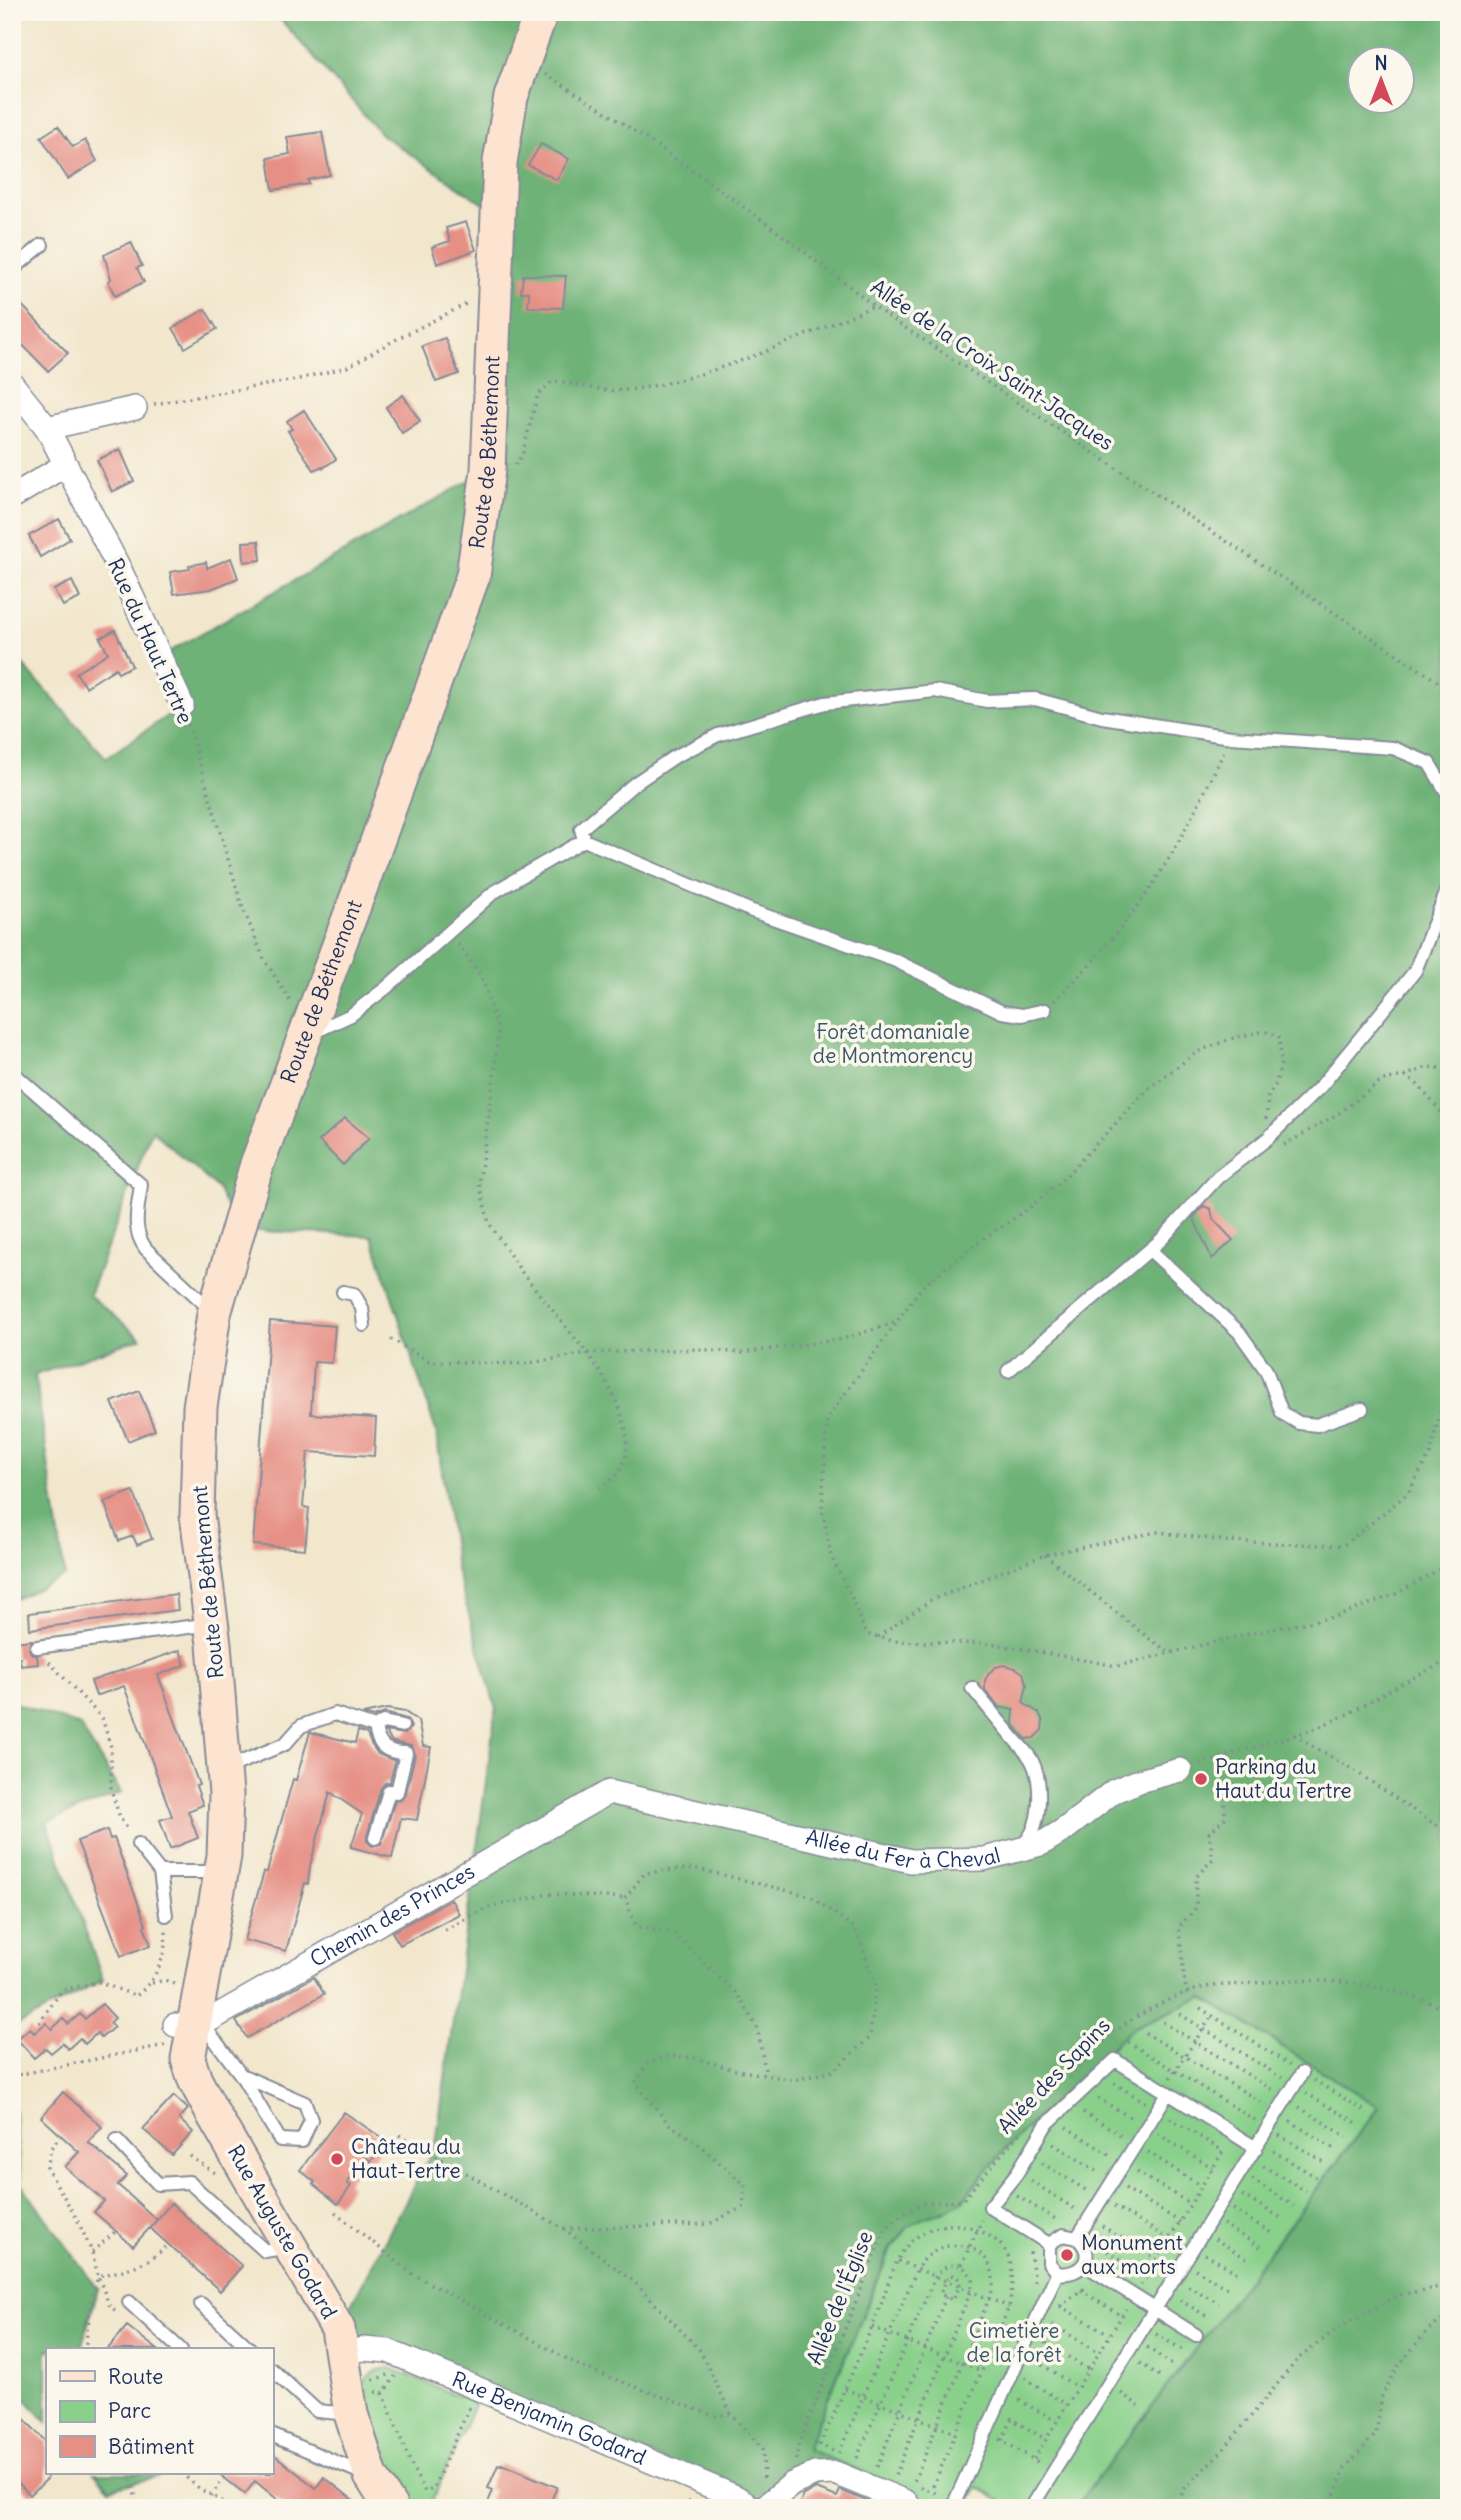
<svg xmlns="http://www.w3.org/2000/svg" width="1461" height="2520" viewBox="0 0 1461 2520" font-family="Delius,sans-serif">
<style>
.green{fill:#89d08b;stroke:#528074;stroke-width:2}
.forest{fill:#6eb277;stroke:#44706a;stroke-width:2;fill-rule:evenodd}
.building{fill:#e68f85}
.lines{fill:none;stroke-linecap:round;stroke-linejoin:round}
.lane-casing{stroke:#868b96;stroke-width:16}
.street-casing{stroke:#868b96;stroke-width:26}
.secondary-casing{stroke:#868b96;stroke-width:37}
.path{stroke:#868b96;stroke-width:3.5;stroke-dasharray:2 5;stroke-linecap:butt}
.lane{stroke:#fff;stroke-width:12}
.street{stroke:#fff;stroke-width:23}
.secondary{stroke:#fde4d1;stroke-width:33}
.poi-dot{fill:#d1495b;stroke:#fbf7ec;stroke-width:2.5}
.labels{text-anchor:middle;stroke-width:7;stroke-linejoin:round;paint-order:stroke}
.street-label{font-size:21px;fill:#1b2f5e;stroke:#fbf7ec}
.park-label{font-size:21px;fill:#365769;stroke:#fbf7ec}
.poi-label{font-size:21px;fill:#1b2f5e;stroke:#fbf7ec;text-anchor:start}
</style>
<rect width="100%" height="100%" fill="#fbf7ec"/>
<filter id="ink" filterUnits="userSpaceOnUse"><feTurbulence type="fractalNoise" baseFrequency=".0143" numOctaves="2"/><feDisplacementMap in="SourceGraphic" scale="14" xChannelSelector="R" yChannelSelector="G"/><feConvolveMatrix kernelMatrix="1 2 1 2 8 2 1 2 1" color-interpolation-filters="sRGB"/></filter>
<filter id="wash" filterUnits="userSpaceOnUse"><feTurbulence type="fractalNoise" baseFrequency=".00686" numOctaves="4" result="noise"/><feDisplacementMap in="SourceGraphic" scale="28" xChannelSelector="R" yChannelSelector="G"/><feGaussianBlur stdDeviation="1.57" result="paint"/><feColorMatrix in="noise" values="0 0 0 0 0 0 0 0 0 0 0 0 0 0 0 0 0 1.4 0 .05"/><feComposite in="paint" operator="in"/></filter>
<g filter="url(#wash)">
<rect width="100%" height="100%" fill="#f2e7cd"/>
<path class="green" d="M1203,1997L1379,2106L1075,2508H1012L978,2487L965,2508H923L914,2500L807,2449L891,2249L908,2227L921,2219L947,2210L962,2201L1004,2150L1132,2028Z
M390,2368L475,2403L429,2508H400L378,2473L361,2387C369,2373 374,2370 390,2368Z"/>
<path class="forest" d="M274,12H1449V2508H1075L1379,2107L1203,1997L1132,2028L1004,2150L962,2201L947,2210L921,2219L908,2227L890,2249L807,2449L916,2494L914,2500L835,2473L765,2502L338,2329L436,2144L496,1709L456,1569L436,1431L372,1236L238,1230L217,1188L152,1130L89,1295L141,1338L35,1375L65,1576L12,1601V664H22L106,758L180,707L160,657L488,470L496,212L382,135ZM1360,60H1402V102H1360Z
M12,1702L80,1726L121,1793L47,1822L103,1980L12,2028Z
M12,2082L21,2184L98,2289L81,2348L82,2350H47V2422L12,2385Z
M95,2473H166L167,2474L110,2489Z"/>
<g id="blocks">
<path class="building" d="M58,126L73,147L85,140L97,161L68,179L41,137Z
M322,132L330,175L308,180L309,184L273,190L268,158L290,154L287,137Z
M541,144L569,159L557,180L528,165Z
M466,222L476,250L437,264L432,247L450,241L446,228Z
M131,242L142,266L137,268L144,282L115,296L108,281L111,279L104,255Z
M523,275L566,276L563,308L528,307L529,292H521Z
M12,295L68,353L48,371L12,334Z
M205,309L217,329L185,348L173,328Z
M445,338L459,374L436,382L422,346Z
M403,395L420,421L402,433L386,407Z
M304,410L336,459L323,468L322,466L314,470L288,431L292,429L287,421Z
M120,449L134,481L112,492L97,460Z
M59,519L70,539L40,557L29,536Z
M259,541L261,560L244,562L243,542Z
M231,558L238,578L211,589L174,594L170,572L190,569L189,566L206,562L207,568Z
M72,581L80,598L63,606L54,590Z
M115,630L132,666L118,673L116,668L86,687L76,673L108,653L100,638Z
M345,1118L369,1138L343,1165L319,1141Z
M1204,1206L1211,1209L1213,1219L1233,1240L1212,1259L1193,1217Z
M270,1321L335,1326L332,1363L314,1362L311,1414L376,1418L374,1456L308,1452L303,1507L309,1508L305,1549L253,1545Z
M139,1391L155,1430L128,1441L112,1402Z
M133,1491L152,1539L137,1545L133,1536L119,1541L104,1502Z
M176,1594L178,1610L30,1629L29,1613Z
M32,1640L29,1649L31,1653L37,1656L38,1664L21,1666L20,1658H16L14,1642Z
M180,1650L185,1665L158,1675L199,1785L196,1786L203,1805L188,1811L198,1838L170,1849L160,1820L172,1816L124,1686L96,1696L91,1681Z
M1004,1665L1016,1668L1023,1673L1027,1685L1023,1703L1039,1713L1043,1721L1042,1730L1034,1738L1026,1739L1013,1724L1014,1710L999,1707L985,1690V1680L990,1672L996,1667Z
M387,1709L405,1712L418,1721L423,1746L431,1747L417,1820L401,1818L392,1858L351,1847L362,1814L330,1792L310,1866L308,1884L305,1883L286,1951L244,1940L264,1872H267L293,1779L296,1780L310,1732L355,1743L358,1731L367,1734L371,1744L378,1754L395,1761L390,1782L385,1783L381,1788L367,1836V1841L372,1846L381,1844L395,1801L401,1800L406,1794L415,1754L412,1746L392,1742L385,1731L405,1734L411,1727L407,1719L385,1713L374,1717L363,1714Z
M107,1830L110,1839L114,1838L146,1925L144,1926L151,1945L121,1956L77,1841Z
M451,1899L459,1914L400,1945L392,1932Z
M314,1977L324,1994L247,2038L236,2021Z
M102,2004L115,2018L110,2023L114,2027L101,2038L97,2033L85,2044L80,2038L68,2049L63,2043L51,2053L46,2048L34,2058L17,2039L30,2028L34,2033L46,2023L52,2029L63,2019L68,2024L80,2014L85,2019Z
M63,2092L102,2127L88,2142L127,2176L118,2185L157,2220L133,2246L94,2212L104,2201L65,2167L79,2152L41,2117Z
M174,2096L188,2109L179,2119L193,2132L172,2155L143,2129Z
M344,2112L386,2141L371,2161L367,2158L347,2183L351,2186L338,2204L313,2184L315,2182L300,2170Z
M171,2203L242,2266L220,2291L150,2228Z
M127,2326L158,2350H107Z
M12,2406L47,2443V2479L30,2495L12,2476Z
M271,2452L316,2488L324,2477L363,2508H288L255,2481L245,2494L218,2473H271Z
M501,2464L557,2487L548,2508H486L493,2490L488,2488L498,2465L501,2466Z
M816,2489L837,2497L840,2490L883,2508H798L803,2495Z"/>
</g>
</g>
<g filter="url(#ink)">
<use href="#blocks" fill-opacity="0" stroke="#868b96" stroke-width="2"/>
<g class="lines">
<defs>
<path id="lane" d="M12,270L42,245
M1045,1010L1022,1015L1002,1012L894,960L752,911L584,840L581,829L634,784L674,757L718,735L825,703L935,691L987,701L1035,699L1102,717L1231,737L1393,748L1429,763L1449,796
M312,1033L351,1015L386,988L494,892L584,840
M12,1072L141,1185C138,1208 131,1230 146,1249L212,1311
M1150,1250L1239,1332L1266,1370L1282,1413L1299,1423L1317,1425L1362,1409
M343,1292L354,1294L362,1308L364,1325
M1008,1371L1161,1240L1218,1177L1267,1139L1321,1086L1415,971L1449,886
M37,1647L211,1624
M972,1688C986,1705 1000,1722 1014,1739C1020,1746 1028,1753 1032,1761C1043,1783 1042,1828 1023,1844
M375,1727L383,1722L402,1726
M225,1769L285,1744L301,1726L335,1714L375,1727C378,1747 387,1753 406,1753L397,1792L389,1791L375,1838
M138,1844L160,1872H219
M160,1872L166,1915
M202,2023L241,2075L280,2140L302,2141L311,2120L305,2103L241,2075
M117,2140L158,2184L189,2182L265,2251L288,2247
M1049,2244L990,2207L1017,2173L1046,2125L1115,2060L1256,2148
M1085,2265L1196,2335
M1057,2273C1081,2277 1098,2256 1077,2238
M129,2302L181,2350
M201,2304L251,2350
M271,2369L317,2411L349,2414
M271,2435L364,2474
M952,2508L1057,2273L1049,2263V2244L1063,2235L1077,2238L1168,2093
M1031,2508L1302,2073"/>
<g id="street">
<path d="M12,384L47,428L120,570L182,705"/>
<path d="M47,428L135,408"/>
<path d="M12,497L65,465"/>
<path id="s1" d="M175,2025L194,2029L609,1792L911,1861L984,1859L1041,1844L1064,1830L1114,1791L1139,1781L1180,1770"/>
<path id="s2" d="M341,2353L364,2349L388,2351L736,2497L752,2508"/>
<path d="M763,2508L792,2484L815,2474L835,2473L906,2502L910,2508"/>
</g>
<g id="secondary">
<path id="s3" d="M391,2508L371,2476L351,2414L338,2329L213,2114L195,2080L188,2059L224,1856L226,1794L214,1644L197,1515L200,1407L214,1314L257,1164L359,892L473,576L488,470L500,162L511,97L541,12"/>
</g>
</defs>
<use href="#lane" class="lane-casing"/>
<use href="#street" class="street-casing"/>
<use href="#secondary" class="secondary-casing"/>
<path class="path" d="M545,74C663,146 775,227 883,313L1449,689
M154,404L295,380L347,367L393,341L470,302
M515,465L522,455L538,394L553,381C576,383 603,393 627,390C707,381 800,337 874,306
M188,724L242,906L264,959L290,1001
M458,944L482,978L498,1031L495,1069L479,1183L489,1223L520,1270L587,1353L698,1349L743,1353L843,1339L894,1323
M1054,1001C1089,967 1121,930 1149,890C1177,849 1202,797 1224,752
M1405,1076L1418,1085L1449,1121
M1266,1119L1268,1097L1276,1084L1281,1063L1279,1036L1264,1031L1230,1039L1197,1052L1149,1088L1063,1179L1028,1209L974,1245L921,1288L827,1419L822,1508L831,1556L852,1598L866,1634L893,1641L995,1644L1117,1666L1235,1637L1338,1616L1396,1594L1449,1564
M1284,1145L1336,1115L1383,1080L1405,1076L1427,1067L1449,1069
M391,1339L429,1361L524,1364L587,1353C607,1379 642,1437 620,1470C616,1477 607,1483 600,1488
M1045,1555L1147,1637L1170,1653
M878,1637L931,1600L1044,1555L1157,1532L1226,1541L1343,1546L1408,1493L1430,1454L1449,1376
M49,1662L102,1718L111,1747V1789L120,1818L129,1831
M1294,1735L1355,1771L1449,1834
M1200,1764L1314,1729L1348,1714L1397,1686L1449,1660
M445,1930L486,1908L548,1894L625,1898
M152,1983L165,1980L176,1985
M1187,1994C1182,1972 1183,1951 1178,1928L1196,1908V1877L1213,1859L1209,1833L1225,1818L1222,1757
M1200,2008L1290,2065
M1180,2014L1282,2078
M1163,2022L1274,2091
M39,2023L62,1990L99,1982L136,1996C156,1980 166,1958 166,1931
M1145,2033L1266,2105
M1128,2042L1255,2120
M12,2076L165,2045
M1070,2078C1088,2058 1105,2037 1128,2022C1148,2009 1178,1994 1201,1988C1214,1985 1230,1985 1244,1984C1314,1976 1384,1980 1449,2011
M1170,2078L1212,2016
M1314,2080L1365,2111
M1114,2083L1146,2103
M1306,2093L1357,2123
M1098,2098L1133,2119
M1299,2107L1347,2137
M1083,2112L1124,2137
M1170,2118L1223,2151
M1290,2121L1336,2150
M1066,2127L1110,2155
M1158,2134L1213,2168
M61,2135L51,2148L47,2168L78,2221L92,2252L98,2276L91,2300L85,2350
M399,2135L564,2229L633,2281L699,2349L731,2414
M1279,2135L1325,2163
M1053,2144L1100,2173
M1273,2151L1316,2177
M1148,2152L1201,2186
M190,2156L215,2173
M1042,2163L1089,2192
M1263,2166L1306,2191
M1137,2172L1191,2204
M1252,2179L1294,2206
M1031,2181L1078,2211
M1125,2188L1180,2222
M1242,2195L1283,2219
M1017,2196L1059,2221
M1114,2206L1169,2239
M1233,2209L1273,2234
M335,2212L411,2273L582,2367L714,2416L731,2414L763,2449L764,2481
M1223,2224L1262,2248
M1102,2226L1157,2259
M564,2229L709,2224L743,2207L745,2185L696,2142L669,2124L635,2083L647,2064L668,2056L694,2058L736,2070L794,2080L833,2071L870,2037L876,1986L855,1928L810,1896L694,1868L645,1873L625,1898L636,1926L674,1934L738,1995L757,2027L766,2075
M1215,2239L1251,2261
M1101,2247L1147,2275
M92,2252L116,2231
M1030,2252L1035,2282
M1205,2254L1241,2275
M898,2261L1009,2307
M961,2265L982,2220
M1195,2269L1230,2290
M951,2275L957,2277L961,2282L953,2300L940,2294L946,2281Z
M1141,2285L1225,2148
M1188,2286L1219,2303
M1081,2290L1120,2315
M1180,2300L1208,2317
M1060,2306L1088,2286
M1060,2306L1109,2334
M115,2310L110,2307L98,2276C125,2270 148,2265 168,2245
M1052,2324L1098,2352
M872,2327L982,2371
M1156,2334L1183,2350
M1044,2342L1088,2369
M1046,2344L1056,2326
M1147,2347L1172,2365
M1036,2361L1077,2387
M1140,2363L1163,2378
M1025,2378L1067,2405
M373,2380L388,2375
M845,2389L956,2433
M375,2392L384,2393L395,2376
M383,2393L413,2469L425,2492L433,2489L469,2408L467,2407
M1121,2393L1139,2406
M1019,2400L1056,2421
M1010,2418L1045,2439
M1000,2439L1041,2464
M1002,2440L1012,2419
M833,2451L820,2445C839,2402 858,2360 876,2317C887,2293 892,2257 913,2240C938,2219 967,2221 993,2238C1016,2254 1014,2282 1009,2307L931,2491
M839,2453L917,2269C942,2227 1002,2245 992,2291L913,2484
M857,2458L935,2277C949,2260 962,2260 973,2279L971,2291L895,2476
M1034,2459L1126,2309
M796,2460L799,2444L885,2229L900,2216L922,2203L962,2201L1022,2130
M877,2467L946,2297
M130,2473L138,2508
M181,2473L200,2489L235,2508
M921,2487L940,2495
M211,2496L224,2478
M12,2499L24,2508
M688,2501L695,2508
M669,2503L674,2508
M268,2508L277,2499
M1176,2508L1184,2489L1224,2449L1298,2359L1338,2328L1399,2295L1449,2285
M1329,2508L1345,2468L1376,2434L1382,2395L1399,2365L1428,2330L1449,2316"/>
<use href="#lane" class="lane"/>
<use href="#street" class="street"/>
<use href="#secondary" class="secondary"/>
</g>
</g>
<g class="poi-dot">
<circle cx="1201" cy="1779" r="7"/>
<circle cx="337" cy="2159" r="7"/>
<circle cx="1067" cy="2255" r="7"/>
</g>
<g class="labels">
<g class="street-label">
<text transform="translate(992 365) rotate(34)" y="7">Allée de la Croix Saint-Jacques</text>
<text dy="7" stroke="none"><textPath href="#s3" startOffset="2156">Route de Béthemont</textPath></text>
<text transform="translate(150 641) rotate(66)" y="7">Rue du Haut Tertre</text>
<text dy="7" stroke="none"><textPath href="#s3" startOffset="1589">Route de Béthemont</textPath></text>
<text transform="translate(208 1582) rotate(-95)" y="7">Route de Béthemont</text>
<text dy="7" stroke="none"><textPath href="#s1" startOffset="798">Allée du Fer à Cheval</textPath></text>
<text dy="7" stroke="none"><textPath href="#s1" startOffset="248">Chemin des Princes</textPath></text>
<text transform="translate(1054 2076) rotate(-46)" y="7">Allée des Sapins</text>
<text transform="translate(282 2232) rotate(60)" y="7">Rue Auguste Godard</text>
<text transform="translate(840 2298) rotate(-68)" y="7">Allée de l'Église</text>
<text dy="7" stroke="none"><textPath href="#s2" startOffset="222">Rue Benjamin Godard</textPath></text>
</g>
<g class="park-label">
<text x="893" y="1039">Forêt domaniale<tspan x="893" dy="24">de Montmorency</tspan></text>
<text x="1014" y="2338">Cimetière<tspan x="1014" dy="24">de la forêt</tspan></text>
</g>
<g class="poi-label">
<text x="1215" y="1774">Parking du<tspan x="1215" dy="24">Haut du Tertre</tspan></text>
<text x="351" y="2154">Château du<tspan x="351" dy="24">Haut-Tertre</tspan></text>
<text x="1081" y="2250">Monument<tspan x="1081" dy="24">aux morts</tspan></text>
</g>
</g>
<rect width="1461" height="2520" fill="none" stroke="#fbf7ec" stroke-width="42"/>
<rect x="46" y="2348" width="228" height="126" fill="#fbf7ec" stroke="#a1a7b3" stroke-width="2"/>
<rect x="60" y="2371" width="35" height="10" fill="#fde4d1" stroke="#a1a7b3" stroke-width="2"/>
<text x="108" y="2384" font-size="21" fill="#1b2f5e">Route</text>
<rect x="60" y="2401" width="35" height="21" fill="#89d08b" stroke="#a1a7b3" stroke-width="2"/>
<text x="108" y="2418" font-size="21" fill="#1b2f5e">Parc</text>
<rect x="60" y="2436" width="35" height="21" fill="#e68f85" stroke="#a1a7b3" stroke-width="2"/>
<text x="108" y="2454" font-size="21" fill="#1b2f5e">Bâtiment</text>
<g transform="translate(1381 80)"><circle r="33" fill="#fbf7ec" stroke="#a1a7b3" stroke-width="2"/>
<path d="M0-5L12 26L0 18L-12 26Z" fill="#d1495b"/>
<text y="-10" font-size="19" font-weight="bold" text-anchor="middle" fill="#1b2f5e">N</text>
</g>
</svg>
